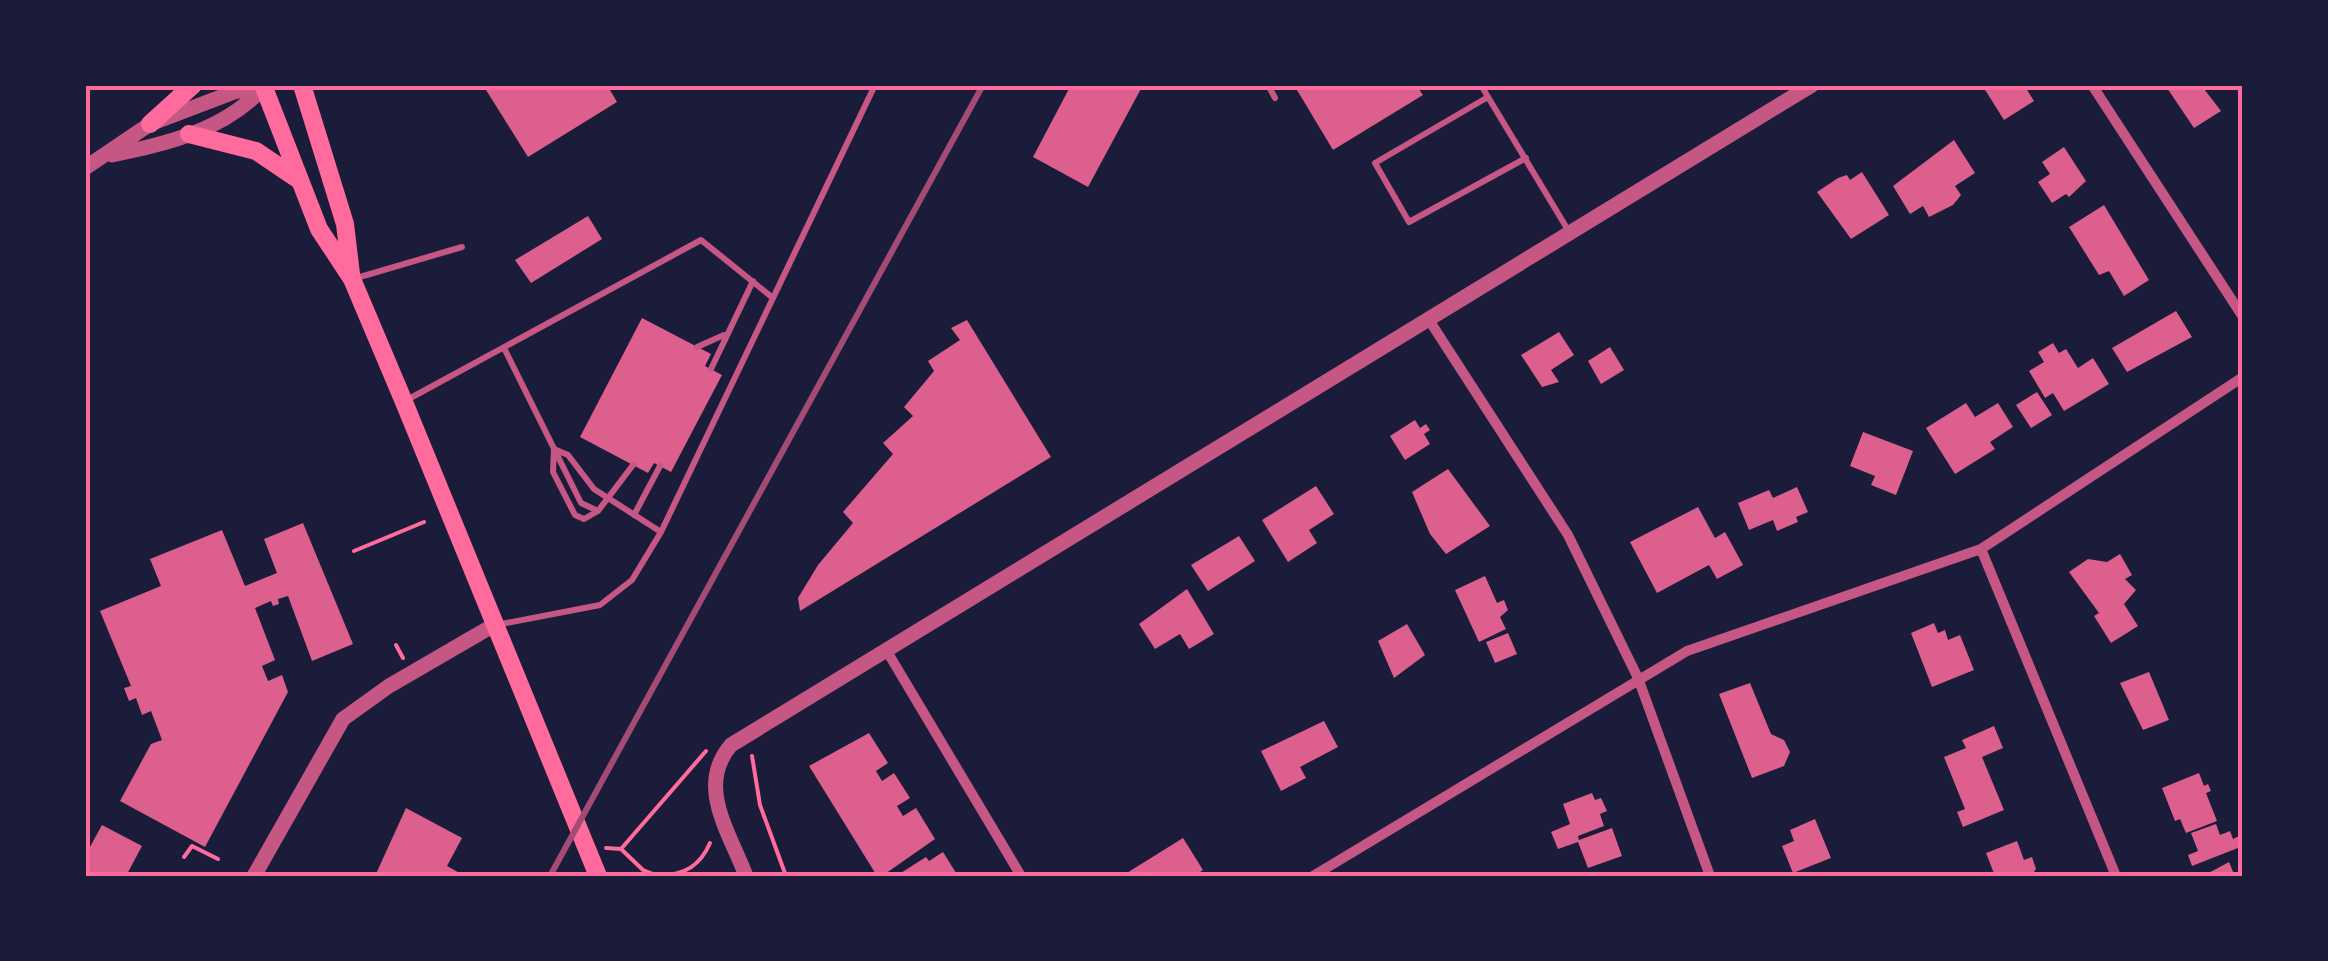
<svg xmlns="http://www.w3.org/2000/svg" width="2328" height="961" viewBox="0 0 2328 961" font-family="'Noto Sans',sans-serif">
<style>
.building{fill:#dd5f8e}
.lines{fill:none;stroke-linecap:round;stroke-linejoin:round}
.path{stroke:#ff6b9d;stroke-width:4}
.service{stroke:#c65784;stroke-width:6}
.minor{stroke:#c65784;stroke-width:10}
.tertiary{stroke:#c65784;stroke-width:15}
.secondary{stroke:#ff6b9d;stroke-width:18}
.rail{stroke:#a44b75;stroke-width:6}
.neatline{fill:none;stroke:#ff6b9d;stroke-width:4}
</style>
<rect width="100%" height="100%" fill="#1b1b3a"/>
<path class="building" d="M494,85H607L617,102L528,157L486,90Z
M1071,85H1143L1088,187L1033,157Z
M1294,85H1416L1423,95L1333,150Z
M1982,85H2024L2034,101L2004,120Z
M2165,85H2201L2221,111L2194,128Z
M1954,140L1975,173L1955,186L1961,195L1953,205L1929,217L1923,206L1910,214L1893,186Z
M2064,147L2086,181L2069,197L2066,194L2052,203L2038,182L2050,174L2042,162Z
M1862,172L1889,215L1851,239L1817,192L1838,178L1847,175L1850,180Z
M2104,205L2149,280L2124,296L2109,271L2099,275L2069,227Z
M588,216L602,239L531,283L515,260Z
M2176,311L2192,337L2127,372L2112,348Z
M642,318L711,354L705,366L722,375L671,472L654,463L648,473L580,437Z
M967,320L1051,457L800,611L798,598L818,565L853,523L843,512L893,454L883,443L913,416L904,407L934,371L928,361L960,340L951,328Z
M1559,332L1574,355L1551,370L1559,382L1542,387L1521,355Z
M2053,343L2059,353L2066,349L2078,368L2093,358L2109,384L2064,411L2053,393L2045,398L2029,371L2044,362L2038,352Z
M1610,347L1624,370L1601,384L1588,361Z
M2037,392L2052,415L2031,428L2016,405Z
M1966,403L1975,417L1998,403L2013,427L1990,442L1995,449L1955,474L1926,428Z
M1415,420L1420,428L1426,424L1430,430L1424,434L1430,444L1405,460L1390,436Z
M1863,432L1913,451L1896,495L1871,485L1875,476L1850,466Z
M1448,469L1490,526L1446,554L1430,534L1412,492Z
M1316,486L1334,514L1309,530L1317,543L1288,562L1262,520Z
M1797,487L1808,512L1796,517L1798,522L1777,531L1773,520L1749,530L1738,503L1769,490L1773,498Z
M1698,507L1715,538L1725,532L1743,565L1717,579L1709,565L1657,593L1630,542Z
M303,523L353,644L312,661L288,596L278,599L279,604L273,606L271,601L255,608L275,660L262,666L268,681L282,675L288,692L205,847L120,801L151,744L162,740L151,711L142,715L136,698L129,701L124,688L131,686L100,611L161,586L150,559L222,530L245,586L277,573L264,539Z
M1239,536L1255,561L1208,591L1191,565Z
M2120,554L2132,575L2125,579L2136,590L2124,604L2138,626L2111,643L2094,616L2099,613L2069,572L2088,559L2107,562Z
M1485,576L1497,603L1504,600L1508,610L1500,617L1506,629L1479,642L1455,590Z
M1187,589L1214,634L1189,649L1180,634L1155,649L1139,624Z
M1934,623L1938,633L1945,630L1948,640L1960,635L1974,670L1932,687L1911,633Z
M1407,624L1425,655L1394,678L1378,641Z
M1508,633L1517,654L1495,663L1486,642Z
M2149,672L2169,720L2143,730L2120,683Z
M1750,683L1771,734L1784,740L1790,752L1784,766L1752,778L1719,694Z
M1324,721L1338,747L1300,767L1306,778L1281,791L1261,751Z
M1994,726L2003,748L1982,757L2004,810L1963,827L1957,812L1965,809L1944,757L1966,748L1962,740Z
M869,733L888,763L876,771L882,781L894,773L910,798L897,806L903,816L916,808L935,839L882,876H877L809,766Z
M2199,773L2204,786L2208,784L2211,791L2206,793L2217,821L2186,833L2180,819L2175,821L2162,788Z
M1592,793L1595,800L1601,798L1607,811L1600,814L1604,826L1578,836L1579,840L1612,828L1622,856L1588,868L1578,842L1558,849L1551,832L1570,824L1563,804Z
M406,808L462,838L447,866L465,876H375Z
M1815,819L1831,858L1793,873L1782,846L1794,841L1790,830Z
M2216,824L2220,835L2230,831L2233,839L2243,834V846L2192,866L2188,855L2198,851L2191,833Z
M102,825L142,846L126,876L85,874V856Z
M1183,838L1203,870L1194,876H1122Z
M2017,841L2024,860L2032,857L2036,869L2031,876H1995L1986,853Z
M943,852L958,876H896L926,857L929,861Z
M2229,862L2234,874L2243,871V876H2203Z"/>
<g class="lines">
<path class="path" d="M85,409L86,412
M354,551L424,522
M396,645L403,658
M752,756L760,805L786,876
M606,848L621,849L643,870L658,876
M621,849L706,751
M184,857L192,846L218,859
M661,876C685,874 700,866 710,843"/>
<path class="service" d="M1268,85L1275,98
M1481,85L1488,97
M1526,158L1409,222L1375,163L1488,97L1568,230
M353,279L462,247
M697,347L724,335
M504,348L581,503L598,511L633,465
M711,369L753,281
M405,401L701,240L773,298
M598,511L584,519L575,515L553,472L554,449L568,455L594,489L661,532
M634,515L660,466
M496,625L600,605L632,580L661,532L875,85"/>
<path class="minor" d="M2092,85L2243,317
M1429,320L1568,535L1638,678L1710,876
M1981,549L2116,876
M888,653L1021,876
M1313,876L1687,651L1981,549L2243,377"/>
<path class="tertiary" d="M112,155C168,143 224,131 264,87
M85,168L150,124L234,92L268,85
M254,876L343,719L389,686L494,625
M746,876C729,831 696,786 731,745L1812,85"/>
<path class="secondary" d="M263,85L319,229L352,279L404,402L598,876
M302,85L345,224L351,274
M150,124L193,85
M189,134L256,151L299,180"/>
<path class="rail" d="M550,876L983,85"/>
</g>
<rect width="2328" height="961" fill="none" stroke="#1b1b3a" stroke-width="175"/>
<rect x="88" y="88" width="2152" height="786" class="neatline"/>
</svg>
